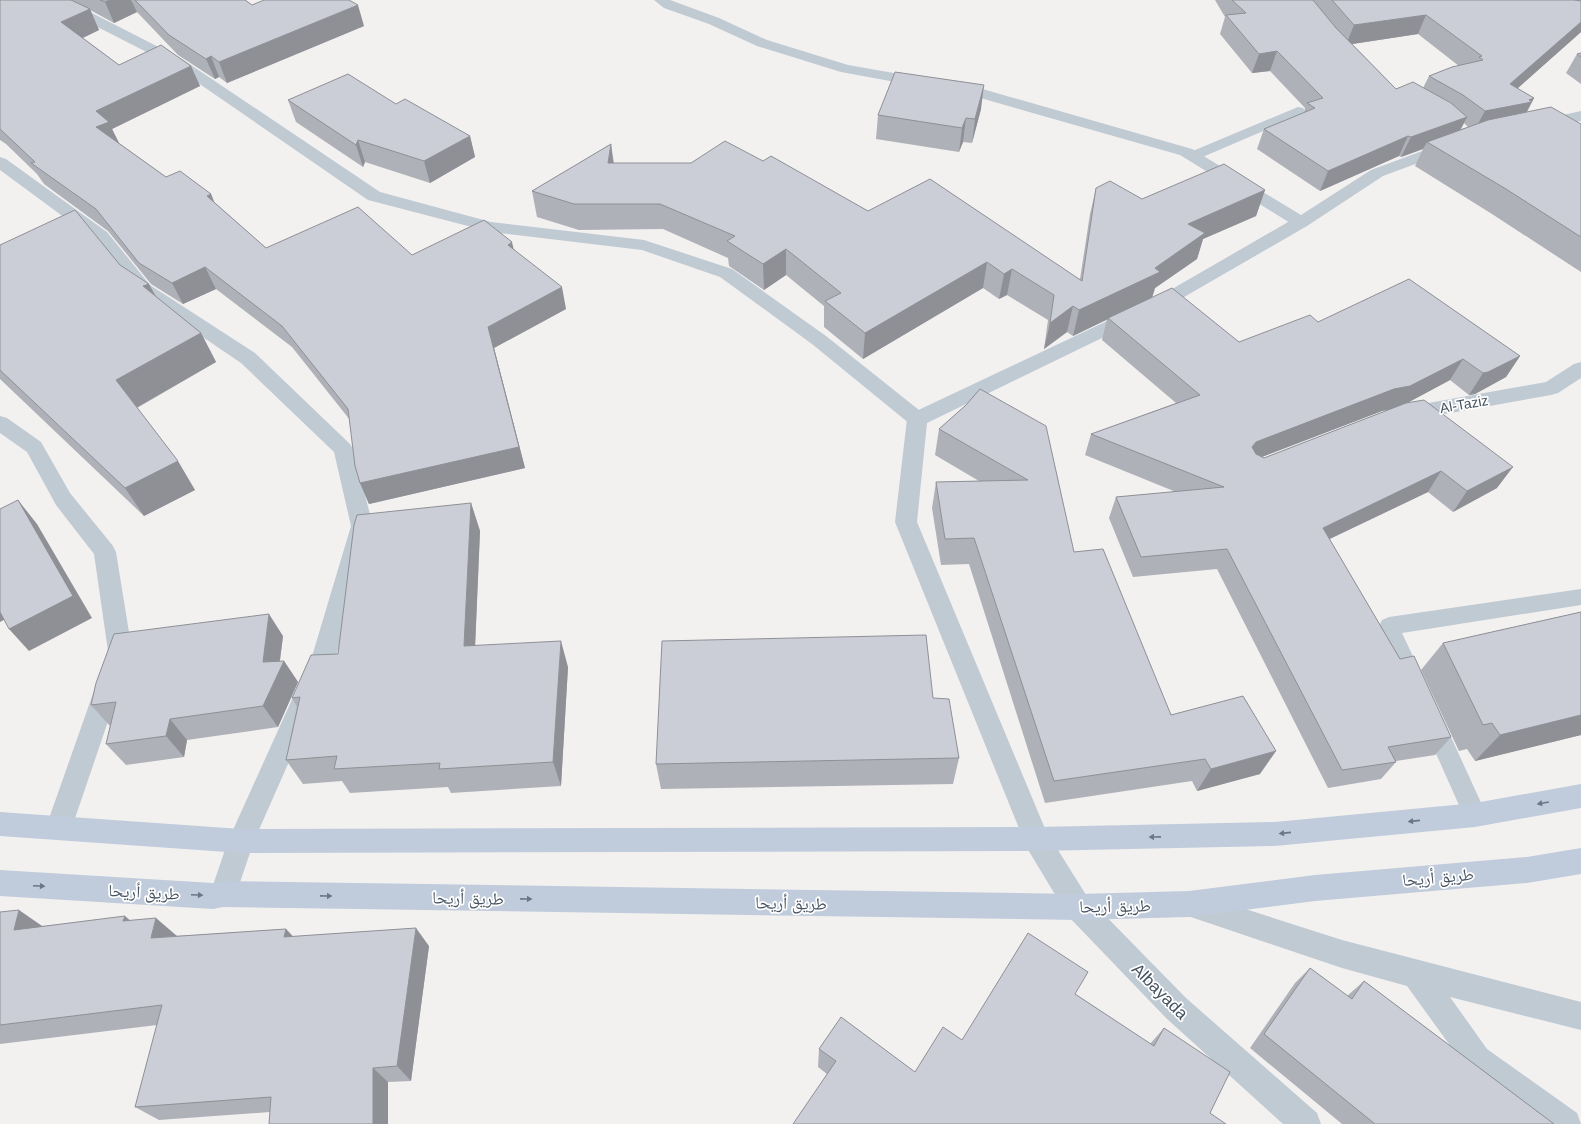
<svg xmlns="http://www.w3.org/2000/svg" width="1581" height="1124" viewBox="0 0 1581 1124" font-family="Arial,'Noto Naskh Arabic',sans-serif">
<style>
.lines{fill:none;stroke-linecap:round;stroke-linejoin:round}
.service{fill:#bfcad3;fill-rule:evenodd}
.minor{fill:#bfcad3;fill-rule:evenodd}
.tertiary{fill:#bfcad3;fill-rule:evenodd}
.secondary{fill:#c0ccdb;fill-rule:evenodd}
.wall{fill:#afb1b8;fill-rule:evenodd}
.shaded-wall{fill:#8e9096}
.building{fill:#cbced6;stroke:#8e9096}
.oneway{fill:#6a7785}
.labels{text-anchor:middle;stroke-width:3.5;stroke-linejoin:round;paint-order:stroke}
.street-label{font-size:14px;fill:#455260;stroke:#fff}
.near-street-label{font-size:17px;fill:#455260;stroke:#fff}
</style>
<rect width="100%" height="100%" fill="#f3f0f0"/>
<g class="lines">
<path class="service" d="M1298,107L1303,108L1305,111L1303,114L1198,159L1193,160L1188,159L1186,156L1188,153Z
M1581,589V605L1402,633L1426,684L1423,691L1415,693L1407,691L1379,626L1382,620L1389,617Z
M1432,710L1440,713L1483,807L1487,815L1483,823L1475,826L1467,823L1421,720L1424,713Z"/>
<path class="minor" d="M31,0H52L88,11L182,59L380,192L491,222L644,240L732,269L826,336L924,414L927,419L924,424L917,426L910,424L812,344L720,277L642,250L491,232L368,200L172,65L78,17L33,3Z
M654,0H670L719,18L767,40L848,65L979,88L1192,149L1301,215L1371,170L1441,144L1447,142L1453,144L1455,147L1453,150L1383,176L1307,226L1301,227L1295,226L1180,155L977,97L841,72L757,46L709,24L664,8Z
M1581,111V121L1541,129L1536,127L1533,124L1536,121Z
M0,157L6,159L107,232L150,285L255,353L350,444L353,449L373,526L337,653L254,841L233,903L223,907L213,903L210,894L228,841L313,653L351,526L334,452L241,363L138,293L95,240L0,170Z
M1581,362V378L1558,393L1551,395L1406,421L1399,419L1396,414L1399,409L1406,407L1546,382L1574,364Z
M0,416L7,418L41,442L70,493L113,546L116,552L132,651L72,827L68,836L59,839L50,836L46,827L108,651L94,554L56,505L27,452L0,433Z
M1189,891L1342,940L1581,1002V1030L1450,997L1487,1049L1577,1113L1581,1124H1541L1467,1069L1407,986L1342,968L1179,913L1175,904L1179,895Z"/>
<path class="tertiary" d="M1301,217L1307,218L1309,222L1307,226L1172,304L927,423L917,522L1046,831L1088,898L1186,998L1317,1113L1321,1124H1283L1166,1018L1068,916L1027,848L895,522L907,419L910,414L1160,296L1295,218Z"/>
<path class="secondary" d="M1581,784V808L1475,827L1275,846L1036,851L241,853L0,836V812L241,829L1036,827L1275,822L1475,803Z
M1581,848V874L1527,883L1315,901L1189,917L1078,920L223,907L213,909L0,896V870L213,883L223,881L1078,894L1189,891L1315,875L1527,857Z"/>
</g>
<path class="wall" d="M0,0H245L252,5L364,26L227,83L219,77L215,79L178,55L137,12L114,23L90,10L99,30L83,38L119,65L191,66L200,86L112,129L119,143L166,177L211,194L214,202L266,248L412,255L514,249L566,309L494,348L525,468L369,504L360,483L350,420L292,347L216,289L183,304L151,284L108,231L44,184L37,174L6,144L0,140Z
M1215,0H1581V32L1517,88L1534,98L1527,112L1581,124V272L1492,214L1415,166L1423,149L1401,157L1399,156L1320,191L1257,149L1264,129L1304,113L1305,108L1270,71L1252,73L1220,34L1225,17ZM1418,34L1459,66L1429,76L1423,88L1396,89L1352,44ZM1464,123L1468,127L1461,129Z
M1581,53V84L1566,73L1577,54Z
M288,100L470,136L475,157L430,183L365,162L363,167L296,122Z
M981,109L972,143L963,142L959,152L876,139L878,115Z
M611,144L614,163H691L763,161L868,211L1080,279L1090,214L1096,188L1142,199L1265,190L1256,216L1203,239L1197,259L1155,288L1152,297L1239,342L1318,322L1520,356L1506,377L1475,394L1469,395L1450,380L1407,403L1497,488L1453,512L1428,492L1329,539L1400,659L1451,737L1435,755L1396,761V762L1381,779L1328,788L1217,569L1133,577L1109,518L1116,497L1176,492L1085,455L1091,434L1176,403L1102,340L1107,319L1073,336L1067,332L1044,349L1048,320L1007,295L999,299L983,288L863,359L824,327V306L786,275L764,290L729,266L728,258L663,229L579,230L537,217L532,191ZM1391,409L1264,458L1262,457L1382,411Z
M0,245L120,265L156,297L201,333L216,362L137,408L195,490L144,516L0,379Z
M980,389L1074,552L1171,715L1260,774L1197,791L1192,781L1045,803L969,564L941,565L932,508L936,482L979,481L935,455L939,429L966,405Z
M471,503L480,531L475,646L568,667L561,786L451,793L448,787L350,793L342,781L303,784L286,760L297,707L292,698L338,654Z
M1581,612V735L1475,761L1467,749L1459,751L1421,670L1443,643Z
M283,636L280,661H284L298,682L278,727L187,740L184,757L126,765L106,744L110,726L91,705Z
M933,698L959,758L953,784L661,789L656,764Z
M0,912L42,926L130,920L177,936L286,929L293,937L429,946L411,1081L388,1082V1124H269L270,1112L159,1120L135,1107L157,1025L0,1044Z
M1310,968L1347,996L1364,981L1554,1124H1342L1250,1048L1295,983Z
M1075,994L1150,1044L1164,1028L1210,1113L827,1074L818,1067L819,1049L915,1072L962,1040Z"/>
<path class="shaded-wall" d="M110,0H131L137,12L114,23L105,2Z
M358,5L364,26L227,83L219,62Z
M90,9L99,30L72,43L61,22Z
M1426,15L1418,34L1346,45L1354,25Z
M1581,22V32L1500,104L1510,84Z
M1277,51L1270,71L1252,73L1259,54Z
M211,56L219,77L215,79L206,59Z
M191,66L200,86L112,129L119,143L107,148L96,127V111Z
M984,85L981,109L972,143L975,119Z
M1534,98L1521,122L1474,131L1485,111L1529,100Z
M1467,117L1457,136L1427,142L1423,149L1401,157L1411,137Z
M966,118L963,142L959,152L962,128Z
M470,136L475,157L430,183L424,161Z
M1408,136L1399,156L1320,191L1328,171Z
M358,140L365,162L363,167L356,145Z
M611,144L614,170L608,163Z
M1265,190L1256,216L1203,239L1197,259L1155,288L1152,298L1073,336L1079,310L1155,268L1188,224Z
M211,194L220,216L207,196Z
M512,242L517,264L508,245Z
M786,249V275L764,290L763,264Z
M987,262L983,288L863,359L865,333Z
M205,267L216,289L183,304L172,283Z
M1012,269L1007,295L999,299L1004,274Z
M149,284L165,313L143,286Z
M562,287L566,309L494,348L525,468L369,504L360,483L488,327Z
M1073,306L1067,332L1044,349L1050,323Z
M201,333L216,362L134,409L116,380Z
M1520,356L1506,377L1475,394L1469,395L1483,373Z
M1463,359L1450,380L1398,408L1382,411L1246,463L1252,447L1256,442Z
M178,461L195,490L144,516L125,488Z
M1513,467L1497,488L1453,512L1467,491Z
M1441,471L1428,492L1311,548L1323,528Z
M18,500L37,524L92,618L29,651L9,629Z
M471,503L480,531L474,672L464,646Z
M0,605L11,616L0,622Z
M269,614L283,636L278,674L284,661L298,682L278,727L263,706V662Z
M561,641L568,667L561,786L553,762Z
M1581,715V735L1475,761L1500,735Z
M170,719L187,740L184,757L166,736Z
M1276,751L1260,774L1197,791L1211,769Z
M19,910L45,928L14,930Z
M125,916L147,935L123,921Z
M156,918L177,936L151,938Z
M416,928L429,946L411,1081L397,1066Z
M286,929L303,947L284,937Z
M373,1068L388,1082V1124H373Z"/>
<path class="building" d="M0,0H71L90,9L61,22L119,65L161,45L191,66L96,111L109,122L96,127L166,177L180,171L211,194L207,196L266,248L358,207L412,255L484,220L512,242L508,245L562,287L488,327L519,447L360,483L355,466L348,409L282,326L205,267L172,283L139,263L96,209L31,163L35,162L0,129Z
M100,0H110L105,2Z
M135,0H245L252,5L264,0H349L358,5L219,62L211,56L206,59L169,35Z
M1232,0H1313L1336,28L1396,89L1413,82L1451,103L1467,117L1411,137L1408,136L1328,171L1264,129L1315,108L1307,103L1323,98L1277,51L1259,54L1226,15L1246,13Z
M1332,0H1574L1581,1V22L1510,84L1534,98L1529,100L1532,102L1485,111L1463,95L1429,76L1452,67L1483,60L1479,57L1482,56L1426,15L1354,25Z
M1581,53V57L1577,54Z
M895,72L984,85L975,119L966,118L962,128L878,115Z
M348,74L396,104L405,99L470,136L424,161L358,140L356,145L288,100Z
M1551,107L1581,124V237L1506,189L1427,142L1488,120Z
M725,141L763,161L771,156L868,211L930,179L1082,281L1096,188L1110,181L1142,199L1224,164L1265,190L1188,224L1205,233L1155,268L1160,272L1079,310L1073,306L1050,323L1054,295L1012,269L1004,274L987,262L865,333L825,301L841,293L786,249L763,264L727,241L735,236L660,204H574L532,191L611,144L608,163H691Z
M75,210L120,265L149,284L143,286L201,333L116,380L178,461L125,488L0,370V245Z
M1409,279L1520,356L1488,372L1483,373L1463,359L1410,386L1394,389L1256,442L1252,447L1256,454L1264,458L1406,403L1424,400L1513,467L1467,491L1441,471L1323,528L1400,659L1414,656L1451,737L1388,747L1396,762L1342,770L1227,549L1141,557L1116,497L1224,487L1091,434L1200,395L1108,318L1172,288L1239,342L1310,315L1318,322Z
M980,389L1046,426L1074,552L1103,549L1171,715L1243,696L1276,751L1211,769L1205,759L1054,781L974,538L945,539L936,482L1028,480L939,429L966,405Z
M18,500L73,596L9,629L0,612V509Z
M471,503L464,646L561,641L553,762L439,769L440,763L334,769L337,756L286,760L300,697L292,698L311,655L338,654L354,525L357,515Z
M1581,612V715L1500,735L1492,723L1483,725L1443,643Z
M269,614L263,662L284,661L263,706L170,719L166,736L106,744L116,702L91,705L96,683L114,634Z
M926,635L933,698L949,699L959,758L656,764L662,641Z
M19,910L14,930L125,916L123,921L156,918L151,938L286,929L284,937L416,928L397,1066L373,1068V1124H269L271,1097L135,1107L162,1005L0,1025V912Z
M1028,933L1088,972L1075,994L1154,1046L1164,1028L1230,1072L1210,1113L1226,1124H793L836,1061L819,1049L841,1017L915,1072L943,1027L962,1040Z
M1310,968L1352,999L1364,981L1554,1124H1375L1264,1034Z"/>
<defs><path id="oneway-solid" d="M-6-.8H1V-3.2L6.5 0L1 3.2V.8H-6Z"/></defs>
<g class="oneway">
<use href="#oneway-solid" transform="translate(1543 803) rotate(170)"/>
<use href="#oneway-solid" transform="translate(1414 821) rotate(174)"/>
<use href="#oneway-solid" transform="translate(1285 833) rotate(174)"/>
<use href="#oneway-solid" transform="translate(1155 837) rotate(179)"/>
<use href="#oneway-solid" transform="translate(39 886) rotate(3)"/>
<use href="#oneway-solid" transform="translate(197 895) rotate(3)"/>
<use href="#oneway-solid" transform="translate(326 896) rotate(1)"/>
<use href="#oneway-solid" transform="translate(526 899) rotate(1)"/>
</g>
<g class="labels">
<g class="street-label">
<text transform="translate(1464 404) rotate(-10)" y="5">Al-Taziz</text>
</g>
<g class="near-street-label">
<text transform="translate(1438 877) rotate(-5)" y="6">طريق أريحا</text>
<text transform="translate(144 892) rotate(3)" y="6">طريق أريحا</text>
<text transform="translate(468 898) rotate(1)" y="6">طريق أريحا</text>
<text transform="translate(791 903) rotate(1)" y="6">طريق أريحا</text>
<text transform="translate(1115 906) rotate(-1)" y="6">طريق أريحا</text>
<text transform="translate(1160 991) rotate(45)" y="6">Albayada</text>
</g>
</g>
</svg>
